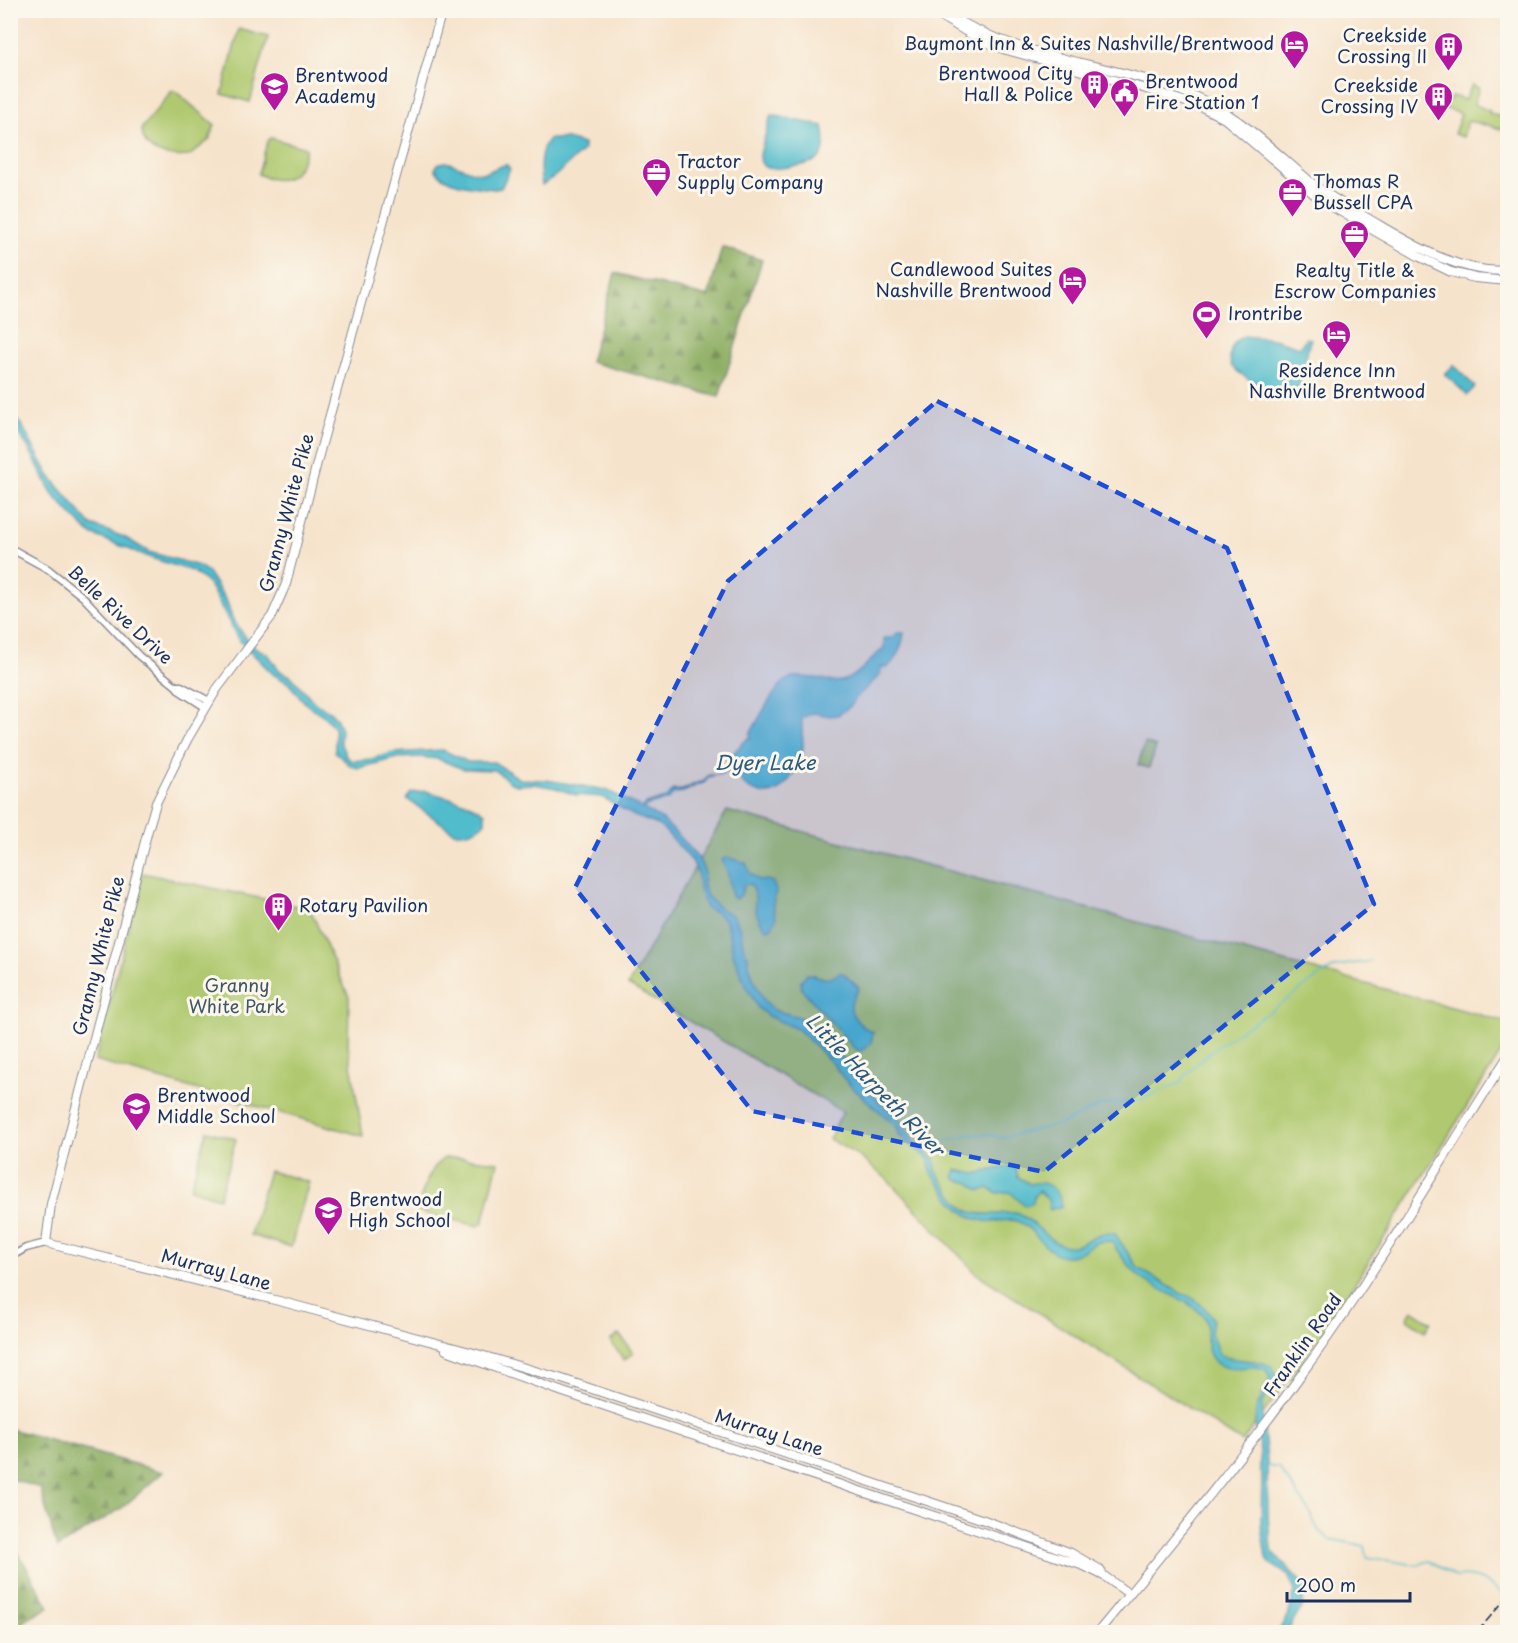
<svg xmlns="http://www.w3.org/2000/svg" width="1518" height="1643" viewBox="0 0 1518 1643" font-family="'Playpen Sans',sans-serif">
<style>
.green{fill:#b0c96f;stroke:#667c66;stroke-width:1.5}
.forest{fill:url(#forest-firs);stroke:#546e60;stroke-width:1.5}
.water{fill:#51bccc;stroke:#367695;stroke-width:1.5}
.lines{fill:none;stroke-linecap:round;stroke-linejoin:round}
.stream{stroke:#51bccc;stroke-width:1.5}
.minor-casing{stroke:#888994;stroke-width:9}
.major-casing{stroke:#888994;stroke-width:10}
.minor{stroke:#fff;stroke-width:6}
.major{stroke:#fff;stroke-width:8}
.rail{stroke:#1b2f5e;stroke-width:1.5;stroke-dasharray:9 4.5;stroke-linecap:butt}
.marked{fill:#1d4ed8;fill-opacity:0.2;stroke:#1d4ed8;stroke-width:4.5;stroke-dasharray:12 8;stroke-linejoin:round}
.labels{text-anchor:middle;stroke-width:6;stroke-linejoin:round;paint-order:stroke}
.poi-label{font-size:18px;fill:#1b2f5e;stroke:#fbf7ec;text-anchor:start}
.street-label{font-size:18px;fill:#1b2f5e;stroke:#fbf7ec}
.park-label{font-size:18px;fill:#405662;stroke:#fbf7ec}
.water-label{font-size:20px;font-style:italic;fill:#2b597f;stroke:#fbf7ec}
</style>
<defs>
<pattern id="forest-firs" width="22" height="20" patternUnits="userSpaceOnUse" patternTransform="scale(1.5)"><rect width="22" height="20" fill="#8cad62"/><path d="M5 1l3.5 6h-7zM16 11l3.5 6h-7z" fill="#728d54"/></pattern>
</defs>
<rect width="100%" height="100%" fill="#fbf7ec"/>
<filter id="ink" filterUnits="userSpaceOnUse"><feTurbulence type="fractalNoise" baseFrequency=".0167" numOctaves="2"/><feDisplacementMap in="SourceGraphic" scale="12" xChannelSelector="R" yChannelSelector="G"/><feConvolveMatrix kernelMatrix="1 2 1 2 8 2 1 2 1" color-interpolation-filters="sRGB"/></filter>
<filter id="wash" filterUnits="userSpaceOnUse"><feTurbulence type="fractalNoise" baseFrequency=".008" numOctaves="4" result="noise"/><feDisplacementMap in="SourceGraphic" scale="24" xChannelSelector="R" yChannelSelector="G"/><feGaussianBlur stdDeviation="1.35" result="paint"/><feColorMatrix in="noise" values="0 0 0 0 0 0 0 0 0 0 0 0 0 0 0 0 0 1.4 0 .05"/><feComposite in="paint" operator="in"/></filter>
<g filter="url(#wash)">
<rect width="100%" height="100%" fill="#f6e3cb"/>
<path class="green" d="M239,29L268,37L250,102L222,94Z
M1472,85L1479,88L1474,104L1490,111L1489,113L1507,119V131L1485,124V125L1468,121L1463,137L1454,134L1461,114L1426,102L1430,93L1450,100L1452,96L1465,100Z
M172,91H175L215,125L209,140L189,156C168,158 141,153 142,128Z
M271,138L306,148C300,176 285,187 258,174L268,140Z
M1145,743L1156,747L1149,768L1138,765Z
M727,811L1507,1022V1043L1339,1309L1311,1350L1242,1442L977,1274L887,1179L856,1154L829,1139L843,1112L628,985Z
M142,873L310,909L349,997L348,1046L363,1136L95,1061Z
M207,1131L236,1139L219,1198L190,1189Z
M462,1158L498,1162L483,1223L478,1226L416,1211C423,1193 427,1170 444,1158Z
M269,1171L309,1182L291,1247L250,1235Z
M1412,1310L1431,1322L1425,1331L1407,1319Z
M619,1334L633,1353L624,1360L610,1341Z"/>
<path class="forest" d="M722,247L762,260L719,397L590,362L615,273L708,297Z
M11,1429L163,1472L122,1508L57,1548L40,1488L11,1479Z
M10,1538L49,1607L11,1629H10Z"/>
<path class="water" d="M771,115L823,126C830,159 818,164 789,167C782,168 771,170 765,167C760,164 760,159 760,154Z
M567,139L583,144L584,150L555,176L542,185C539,172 539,148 549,139Z
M445,162C458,164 470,174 483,173C492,172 498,165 507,165L510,169L501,188L495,189C478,187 445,186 435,169L438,164Z
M1244,336L1273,339L1300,347L1306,338L1311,339C1305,352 1306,368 1301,381C1290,409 1245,378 1232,367C1227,355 1232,341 1244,336Z
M1454,365L1475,387L1467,395L1445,374Z
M10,411L22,426L49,475L91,525L124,537L149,552L199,566L208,572L227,602L233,620L246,638L256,648L268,654L280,671L291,676L316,704L330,711L336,718L341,729L340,742L346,756L352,761L371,759L393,753L443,750L468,762H494L520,779L546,780L606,790L642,808L646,804L668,797L673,790C688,793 691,781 703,782L709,775H717L735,768L734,752L748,738H751L750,734C758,721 776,683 790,678C797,675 810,678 817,678C828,679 834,684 844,680C859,676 872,657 884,648V638H891L899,632L904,633C903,644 896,661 887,668L882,667L880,675L856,698L851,706L838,715L830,716L813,713L802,718C801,728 803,736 803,746C802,764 783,800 761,793C744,788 743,785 735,770L709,777L704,783C692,784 688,795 673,792L669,799L646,806L644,809L663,820L684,841L699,859L704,870L703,885L707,896L718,907L733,916L740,928L744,950L748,956L749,965L754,980L764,1000L774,1010L799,1017L812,1026L835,1054L844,1059L880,1103L899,1119L916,1145L935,1159C936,1163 935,1169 937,1172C942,1181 959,1207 969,1211C973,1213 982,1214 987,1214C998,1216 1008,1210 1019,1214C1038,1222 1047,1244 1068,1246C1086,1248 1090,1229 1115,1234L1138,1268L1182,1294C1193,1296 1208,1309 1213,1319L1211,1333L1219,1354C1235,1366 1286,1351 1275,1388L1269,1391L1266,1396L1262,1407L1267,1462L1268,1517L1271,1550L1300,1581L1304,1593L1302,1607L1287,1632H1278L1289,1613L1295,1591L1288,1575L1271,1564L1266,1558L1261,1525L1262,1475L1260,1469V1451L1255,1424L1256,1409L1270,1379C1267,1354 1230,1378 1215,1362C1201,1347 1211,1329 1205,1318C1194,1302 1160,1291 1144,1280C1134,1273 1126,1263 1119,1253C1116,1249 1115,1245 1112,1242C1089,1237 1087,1257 1065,1256C1044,1254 1036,1228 1017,1221C1008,1218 995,1223 985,1221C961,1218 950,1198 937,1181C932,1173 929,1170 929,1160C919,1148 900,1144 897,1127C876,1107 849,1089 834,1065L799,1030L768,1016L758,1008L744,982L733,954L726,921L715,912L706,908L699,889L698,874L692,861L666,832L658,825L634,816L602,797L576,795L556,788L534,784L517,785L511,783L495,770L463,769L438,759L420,757L397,758L359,768L351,766L335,752V732L333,726L324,716L306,704L296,692L287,682L274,675L238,639L209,584L192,571L151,558L91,534L85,529L53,495L27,445L11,424Z
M426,791C446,798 467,800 485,813V822C477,830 465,835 454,832L407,799L411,793Z
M727,857L746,863L750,873L760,881L767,880L773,882L776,891L773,905L776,919L771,928L766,929C761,924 756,915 755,907C754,898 757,892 750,884L744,885L741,895L736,899L732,897L728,874L722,860Z
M839,973H843L859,988C857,993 851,999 851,1006C850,1017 864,1029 873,1032L871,1043L861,1051L855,1049L801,988V980L807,974C821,975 825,984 839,973Z
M1011,1166L1016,1169L1018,1177L1030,1184C1046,1179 1060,1189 1062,1206L1050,1210L1048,1200L1039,1191L1034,1196L1033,1203L1025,1206L1010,1192L997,1193L989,1188L980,1191L970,1183L957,1180L954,1177L957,1170L975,1174Z"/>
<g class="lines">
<path class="stream" d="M310,698L320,707
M380,757L393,753
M663,799L678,793
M932,1144L968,1135L989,1134L1000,1138L1064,1123L1102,1105L1141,1100L1168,1087L1179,1084C1201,1051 1255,1023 1288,999C1301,990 1320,973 1334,968C1346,963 1358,963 1371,962
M920,1147L928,1145
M1268,1466L1279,1468L1306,1506L1319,1531L1330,1539L1365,1546L1367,1557L1416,1565L1429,1561L1456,1577C1477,1573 1488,1583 1505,1595"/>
</g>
</g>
<g filter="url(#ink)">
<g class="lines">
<defs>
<path id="minor" d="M10,548L48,569L83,597L139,656L176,686L180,691L205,707
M176,686H181L209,701
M10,1257L26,1248L46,1243"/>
<path id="major" d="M442,10L320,451L286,584L272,616L217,689L187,740L156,803L148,830L51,1204L46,1243L279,1301L474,1353L559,1378L984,1520L1071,1553L1099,1569L1104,1576
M930,10L977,38L1003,49L1150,90L1204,108L1225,119L1322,201L1420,257L1451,272L1475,278L1508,281
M942,10C1020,64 1123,61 1207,102C1247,122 1278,155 1312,183C1329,197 1350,207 1369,219C1412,244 1456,273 1508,271
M446,1350L563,1392L1084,1566L1104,1576L1129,1594
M1098,1632C1168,1547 1239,1462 1303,1372C1377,1271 1440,1162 1508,1056"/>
</defs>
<use href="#minor" class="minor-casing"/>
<use href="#major" class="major-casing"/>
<use href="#minor" class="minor"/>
<use href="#major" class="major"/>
<path class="rail" d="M1477,1632L1508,1596"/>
</g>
</g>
<path class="marked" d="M937,401L1227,548L1374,904L1044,1172L752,1111L575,888L728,581Z"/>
<defs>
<symbol id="hotel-pin" viewBox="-11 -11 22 30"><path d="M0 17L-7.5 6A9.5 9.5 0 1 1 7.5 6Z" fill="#b5179e" stroke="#fbf7ec"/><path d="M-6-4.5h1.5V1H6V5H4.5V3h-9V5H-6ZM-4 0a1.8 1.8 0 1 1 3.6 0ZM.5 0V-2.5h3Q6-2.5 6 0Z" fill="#fff"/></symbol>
<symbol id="building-pin" viewBox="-11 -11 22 30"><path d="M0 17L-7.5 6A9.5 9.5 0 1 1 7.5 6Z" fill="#b5179e" stroke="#fbf7ec"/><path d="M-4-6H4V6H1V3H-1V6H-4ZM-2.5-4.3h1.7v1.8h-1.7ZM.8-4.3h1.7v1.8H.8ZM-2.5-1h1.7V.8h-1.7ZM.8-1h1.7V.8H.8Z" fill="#fff"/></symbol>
<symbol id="school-pin" viewBox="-11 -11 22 30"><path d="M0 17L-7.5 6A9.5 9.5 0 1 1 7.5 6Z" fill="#b5179e" stroke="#fbf7ec"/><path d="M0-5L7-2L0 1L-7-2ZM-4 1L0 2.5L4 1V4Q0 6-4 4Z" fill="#fff"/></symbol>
<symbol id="civic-pin" viewBox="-11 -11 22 30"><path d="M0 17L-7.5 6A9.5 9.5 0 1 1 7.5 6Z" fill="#b5179e" stroke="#fbf7ec"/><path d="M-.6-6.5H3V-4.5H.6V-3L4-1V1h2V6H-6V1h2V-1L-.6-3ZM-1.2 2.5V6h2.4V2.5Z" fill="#fff"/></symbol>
<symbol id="office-pin" viewBox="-11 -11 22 30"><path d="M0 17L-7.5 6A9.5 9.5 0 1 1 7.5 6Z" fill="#b5179e" stroke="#fbf7ec"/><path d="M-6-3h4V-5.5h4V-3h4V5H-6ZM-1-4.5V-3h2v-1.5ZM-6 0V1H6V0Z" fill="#fff"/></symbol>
<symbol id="stadium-pin" viewBox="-11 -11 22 30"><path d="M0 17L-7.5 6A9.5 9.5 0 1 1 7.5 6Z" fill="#b5179e" stroke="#fbf7ec"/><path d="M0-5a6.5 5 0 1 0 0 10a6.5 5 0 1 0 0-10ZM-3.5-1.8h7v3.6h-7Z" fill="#fff"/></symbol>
</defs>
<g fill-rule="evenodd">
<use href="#hotel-pin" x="1278" y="28" width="33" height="45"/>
<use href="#building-pin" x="1432" y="30" width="33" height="45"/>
<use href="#building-pin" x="1078" y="68" width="33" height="45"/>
<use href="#school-pin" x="258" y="70" width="33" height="45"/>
<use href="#civic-pin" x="1108" y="76" width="33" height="45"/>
<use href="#building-pin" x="1422" y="80" width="33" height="45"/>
<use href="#office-pin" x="640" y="156" width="33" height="45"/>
<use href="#office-pin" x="1276" y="176" width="33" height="45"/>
<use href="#office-pin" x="1338" y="218" width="33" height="45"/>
<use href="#hotel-pin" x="1056" y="264" width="33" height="45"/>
<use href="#stadium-pin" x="1190" y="298" width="33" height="45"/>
<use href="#hotel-pin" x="1320" y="318" width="33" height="45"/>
<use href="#building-pin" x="262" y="890" width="33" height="45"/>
<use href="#school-pin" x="120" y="1090" width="33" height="45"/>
<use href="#school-pin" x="312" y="1194" width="33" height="45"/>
</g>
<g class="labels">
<g class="poi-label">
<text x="1427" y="42" text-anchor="end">Creekside<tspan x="1427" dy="21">Crossing II</tspan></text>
<text x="1274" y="50" text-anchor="end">Baymont Inn &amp; Suites Nashville/Brentwood</text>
<text x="1073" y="80" text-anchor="end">Brentwood City<tspan x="1073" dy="21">Hall &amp; Police</tspan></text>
<text x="295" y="82">Brentwood<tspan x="295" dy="21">Academy</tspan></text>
<text x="1145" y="88">Brentwood<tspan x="1145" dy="21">Fire Station 1</tspan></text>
<text x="1418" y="92" text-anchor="end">Creekside<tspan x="1418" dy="21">Crossing IV</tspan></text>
<text x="677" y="168">Tractor<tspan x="677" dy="21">Supply Company</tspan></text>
<text x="1313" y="188">Thomas R<tspan x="1313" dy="21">Bussell CPA</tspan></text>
<text x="1052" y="276" text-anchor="end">Candlewood Suites<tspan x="1052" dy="21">Nashville Brentwood</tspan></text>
<text x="1355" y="277" text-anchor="middle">Realty Title &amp;<tspan x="1355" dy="21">Escrow Companies</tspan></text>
<text x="1228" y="320">Irontribe</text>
<text x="1337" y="377" text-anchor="middle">Residence Inn<tspan x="1337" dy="21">Nashville Brentwood</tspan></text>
<text x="299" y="912">Rotary Pavilion</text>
<text x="157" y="1102">Brentwood<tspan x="157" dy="21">Middle School</tspan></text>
<text x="349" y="1206">Brentwood<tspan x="349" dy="21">High School</tspan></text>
</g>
<g class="street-label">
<text transform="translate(287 513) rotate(-75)" y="6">Granny White Pike</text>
<text transform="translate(120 615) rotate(43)" y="6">Belle Rive Drive</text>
<text transform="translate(99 956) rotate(-76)" y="6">Granny White Pike</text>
<text transform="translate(216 1270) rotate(15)" y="6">Murray Lane</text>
<text transform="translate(1303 1345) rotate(-55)" y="6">Franklin Road</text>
<text transform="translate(769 1433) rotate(18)" y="6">Murray Lane</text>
</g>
<g class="park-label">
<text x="237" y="992">Granny<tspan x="237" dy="21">White Park</tspan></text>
</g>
<g class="water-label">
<text x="765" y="770">Dyer Lake</text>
<text transform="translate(875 1085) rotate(46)" y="7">Little Harpeth River</text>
</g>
</g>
<rect width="1518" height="1643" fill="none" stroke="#fbf7ec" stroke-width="36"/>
<path d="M1287 1592v9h123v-9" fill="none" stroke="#1b2f5e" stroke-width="3"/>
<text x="1296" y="1592" font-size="18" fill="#1b2f5e" stroke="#fbf7ec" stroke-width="4.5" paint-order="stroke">200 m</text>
</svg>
